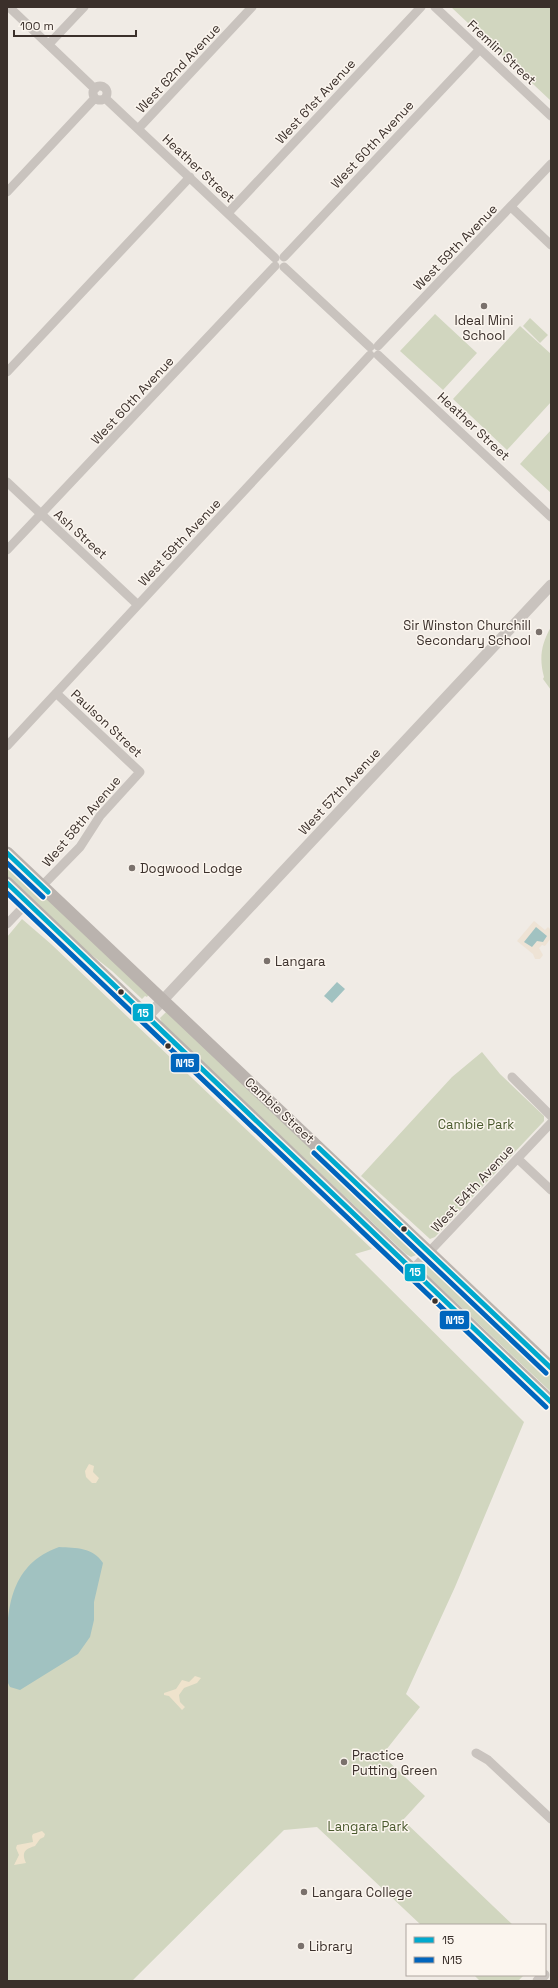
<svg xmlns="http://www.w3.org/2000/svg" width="558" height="1988" viewBox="0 0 558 1988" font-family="'Space Grotesk',sans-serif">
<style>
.green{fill:#d1d6bf}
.sand{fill:#efe3cc}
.plaza{fill:#eee3d5}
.water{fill:#a1c2c1}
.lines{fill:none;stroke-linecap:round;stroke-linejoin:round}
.minor{stroke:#c9c3be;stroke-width:9}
.tertiary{stroke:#c9c3be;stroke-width:11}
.secondary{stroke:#bab3ae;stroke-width:13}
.bus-1-casing{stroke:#fbf5ee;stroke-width:8}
.bus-2-casing{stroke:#fbf5ee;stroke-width:8}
.bus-1{stroke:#00a9ce;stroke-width:5}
.bus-2{stroke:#0065bd;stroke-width:5}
.poi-dot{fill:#7a716c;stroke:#fbf5ee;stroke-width:1.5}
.bus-dot{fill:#3b302b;stroke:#fbf5ee;stroke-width:1.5}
.labels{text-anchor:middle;stroke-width:3;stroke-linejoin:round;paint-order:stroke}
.street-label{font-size:13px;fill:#3b302b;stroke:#fbf5ee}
.poi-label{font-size:13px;fill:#3b302b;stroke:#fbf5ee;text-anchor:start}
.park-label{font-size:13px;fill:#4a5a2e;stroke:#fbf5ee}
.line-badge{stroke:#fbf5ee;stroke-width:1.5}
.badge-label{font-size:11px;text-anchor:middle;font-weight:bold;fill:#fff}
</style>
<rect width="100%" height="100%" fill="#f0ebe5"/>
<path class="green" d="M451,7H551V101Z
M435,314L477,353L443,390L400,351Z
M530,318L548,335L540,343L523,326Z
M520,326L551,354V402L507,450L453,399Z
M551,430V493L520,464Z
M551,627V690L543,679L544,677C539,659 541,644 551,627Z
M7,859L149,994L147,997L145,996L142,999L112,971L83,948L7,876Z
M22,919L51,944L372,1249L355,1254L524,1422L455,1587L406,1694L420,1707L386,1750V1759L425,1796L403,1820L513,1925H421L317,1827L284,1830L132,1981H7V937Z
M167,1011L417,1250L416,1255L411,1257L406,1254L163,1025L160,1018Z
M482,1052L500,1074L544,1116V1121L435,1237L430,1239L361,1176L452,1077Z
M432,1263L551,1375V1392L428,1276L425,1270L426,1267Z
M474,1975H524L518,1981H480Z"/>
<path class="sand" d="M89,1464L94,1466L93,1472L99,1478L96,1483H92L86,1477L85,1471Z
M195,1676L201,1678L197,1683L184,1688L179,1695L180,1702L185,1707L182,1710L169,1696L164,1695V1693L176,1689L182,1680L189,1682Z
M42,1831L45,1834L44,1837L40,1839L35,1846C25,1849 21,1852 26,1863L14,1865L19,1855L16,1848L17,1845L33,1842L32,1836L33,1834Z"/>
<path class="plaza" d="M534,921L545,930L548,927L551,930V938L545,946L542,945L539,948L543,955L540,959H535L533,954L517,941Z"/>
<path class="water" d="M536,927L547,936L543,942L537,941L532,947L524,942Z
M337,982L345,989L332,1003L324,996Z
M59,1547C76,1548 93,1547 103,1563L94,1602V1620L90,1637L78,1654L20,1690L10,1687L7,1681C7,1628 0,1568 59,1547Z"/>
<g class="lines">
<path class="minor" d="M9,7L95,89
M435,7L551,116
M49,44L84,7
M93 93a7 7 0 1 1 14 0a7 7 0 1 1-14 0Z
M105,98L275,258
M138,129L252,7
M7,192L95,98
M511,207L551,245
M228,213L421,7
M284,257L480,49
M284,267L370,347
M378,346L551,164
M378,355L551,517
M7,372L190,177
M7,482L138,605
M7,550L275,266
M7,746L370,355
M42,886L80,847L100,816L140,772L56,693
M7,924L28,902
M512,1077L551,1116
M518,1159L551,1190
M412,1270L551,1123
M476,1753L488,1760L551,1819"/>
<path class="tertiary" d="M148,1016L551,585
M538,1981L544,1975"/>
<path class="secondary" d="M7,853L551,1368
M7,883L551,1402"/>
<defs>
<path id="bus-1" d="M7,853L48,892
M7,883L551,1402
M319,1148L551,1368"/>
<path id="bus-2" d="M7,863L43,897
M7,893L546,1407
M314,1153L546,1373"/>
</defs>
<use href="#bus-1" class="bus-1-casing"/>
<use href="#bus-2" class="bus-2-casing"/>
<use href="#bus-1" class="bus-1"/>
<use href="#bus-2" class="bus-2"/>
</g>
<g class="poi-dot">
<circle cx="484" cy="306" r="4"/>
<circle cx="539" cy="632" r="4"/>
<circle cx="132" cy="868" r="4"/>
<circle cx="267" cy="961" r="4"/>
<circle cx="344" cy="1762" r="4"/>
<circle cx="304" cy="1892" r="4"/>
<circle cx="301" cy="1946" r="4"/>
</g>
<g class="bus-dot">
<circle cx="121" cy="992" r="3.5"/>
<circle cx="168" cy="1046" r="3.5"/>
<circle cx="404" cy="1229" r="3.5"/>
<circle cx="435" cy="1301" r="3.5"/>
</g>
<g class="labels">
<g class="street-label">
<text transform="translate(502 52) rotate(43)" y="5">Fremlin Street</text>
<text transform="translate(178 68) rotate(-47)" y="5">West 62nd Avenue</text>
<text transform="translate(315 101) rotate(-47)" y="5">West 61st Avenue</text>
<text transform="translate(372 144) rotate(-47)" y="5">West 60th Avenue</text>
<text transform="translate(199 168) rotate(43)" y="5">Heather Street</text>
<text transform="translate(455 247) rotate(-46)" y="5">West 59th Avenue</text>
<text transform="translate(132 400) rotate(-47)" y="5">West 60th Avenue</text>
<text transform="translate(474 426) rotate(43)" y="5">Heather Street</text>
<text transform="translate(81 534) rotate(42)" y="5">Ash Street</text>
<text transform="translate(179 542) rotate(-47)" y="5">West 59th Avenue</text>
<text transform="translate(107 723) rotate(43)" y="5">Paulson Street</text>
<text transform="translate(339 791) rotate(-47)" y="5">West 57th Avenue</text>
<text transform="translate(81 821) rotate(-50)" y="5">West 58th Avenue</text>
<text transform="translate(280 1110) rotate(43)" y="5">Cambie Street</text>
<text transform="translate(472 1188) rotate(-47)" y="5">West 54th Avenue</text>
</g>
<g class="poi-label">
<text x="484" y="325" text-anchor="middle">Ideal Mini<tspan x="484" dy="15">School</tspan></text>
<text x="531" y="630" text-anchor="end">Sir Winston Churchill<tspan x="531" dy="15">Secondary School</tspan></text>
<text x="140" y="873">Dogwood Lodge</text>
<text x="275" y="966">Langara</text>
<text x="352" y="1760">Practice<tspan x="352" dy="15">Putting Green</tspan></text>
<text x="312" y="1897">Langara College</text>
<text x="309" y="1951">Library</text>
</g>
<g class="park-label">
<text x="476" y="1129">Cambie Park</text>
<text x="368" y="1831">Langara Park</text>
</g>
</g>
<g class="line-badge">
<rect x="132" y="1003" width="22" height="19" rx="4" fill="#00a9ce"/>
<rect x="170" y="1053" width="30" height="20" rx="4" fill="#0065bd"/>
<rect x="404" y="1263" width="22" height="19" rx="4" fill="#00a9ce"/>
<rect x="439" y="1310" width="31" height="20" rx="4" fill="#0065bd"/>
</g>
<g class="badge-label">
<text x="143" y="1017">15</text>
<text x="185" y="1067">N15</text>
<text x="415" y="1276">15</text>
<text x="455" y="1324">N15</text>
</g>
<rect width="558" height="1988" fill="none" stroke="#3b302b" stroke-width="16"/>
<rect x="406" y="1924" width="140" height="52" fill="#fbf5ee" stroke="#aea6a0"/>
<rect x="414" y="1937" width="20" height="6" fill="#00a9ce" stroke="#aea6a0"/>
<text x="442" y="1944" font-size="12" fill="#3b302b">15</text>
<rect x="414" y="1957" width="20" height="6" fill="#0065bd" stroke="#aea6a0"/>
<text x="442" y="1964" font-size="12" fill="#3b302b">N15</text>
<path d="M14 30v6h122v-6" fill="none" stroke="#3b302b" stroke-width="2"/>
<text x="20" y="30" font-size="12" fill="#3b302b" stroke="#fbf5ee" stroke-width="3" paint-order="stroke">100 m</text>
</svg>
